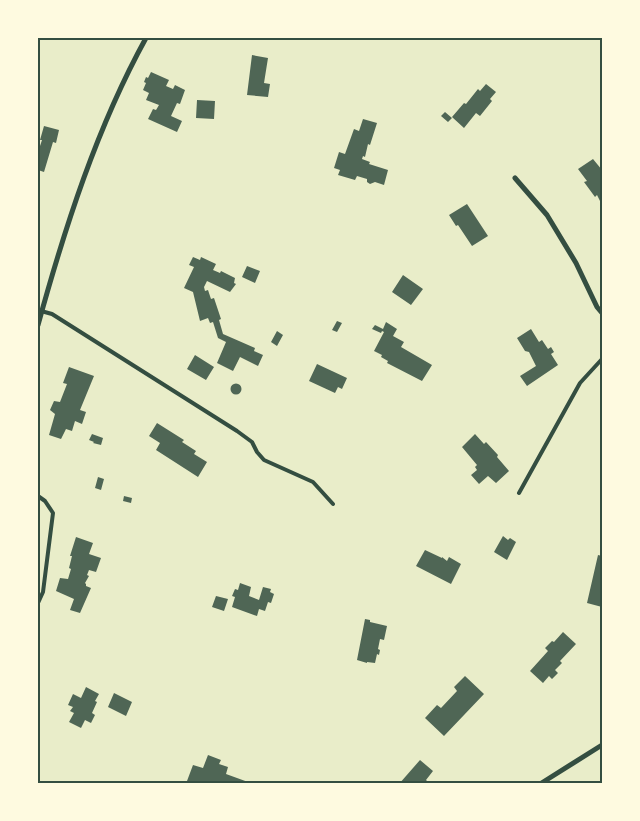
<svg xmlns="http://www.w3.org/2000/svg" width="640" height="821" viewBox="0 0 640 821" font-family="Lora,serif">
<style>
.building{fill:#4f6655}
.lines{fill:none;stroke-linecap:round;stroke-linejoin:round}
.service{stroke:#344e41;stroke-width:4}
.minor{stroke:#344e41;stroke-width:5}
.neatline{fill:none;stroke:#344e41;stroke-width:2}
</style>
<rect width="100%" height="100%" fill="#e9edc9"/>
<path class="building" d="M252,55L268,58L264,83L270,84L268,97L247,95Z
M151,72L169,80L166,86L173,89L175,85L185,90L180,104L177,103L171,116L182,121L177,132L148,119L153,109L156,110L159,105L146,100L149,93L143,90L146,83L144,82L146,77L148,78Z
M486,84L496,92L490,99L492,101L480,116L476,113L464,128L452,117L464,103L466,104L478,89L480,91Z
M197,100L215,101L214,119L196,118Z
M445,112L452,118L448,122L441,116Z
M363,119L377,123L370,145L368,144L365,157L363,156L362,159L370,162L369,164L388,170L384,185L375,182L370,184L367,182V179L357,176L355,180L338,175L340,170L334,168L339,152L345,154L354,129L359,131Z
M44,126L59,130L56,143L53,142L44,172L38,170V149H39L42,140H40Z
M593,159L602,170L601,203L597,195L595,197L584,182L587,181L578,169Z
M467,204L488,236L472,246L458,225L456,226L449,215Z
M193,257L200,260L201,257L216,264L213,270L220,273L221,271L235,278L234,283L236,284L230,292L207,281L204,287L205,291L208,290L211,299L214,298L221,319L219,320L223,334L255,348L254,351L263,355L258,366L240,357L233,371L217,363L226,342L218,338L213,322L210,323L208,318L200,321L193,292L184,288L194,267L189,265Z
M247,266L260,271L255,283L242,277Z
M403,275L423,289L411,305L392,292Z
M337,321L342,323L337,332L332,330Z
M386,322L397,329L393,336L404,342L401,347L432,365L422,381L387,363L388,361L381,357L382,355L374,351L384,332L382,331L381,333L372,329L375,325L383,329Z
M531,329L539,342L542,340L548,349L551,347L554,352L551,354L558,365L527,386L520,376L536,366L529,352L525,351L517,338Z
M277,331L283,335L277,346L271,342Z
M195,355L214,367L206,380L187,369Z
M317,364L347,378L342,389L338,387L335,393L309,381Z
M69,367L94,376L80,410L86,412L82,424L75,421L72,431L66,429L61,439L49,435L55,414L50,410L54,401L60,402L67,384L63,383Z
M230.5 389a5.5 5.5 0 1 1 11 0a5.5 5.5 0 1 1-11 0Z
M157,423L184,440L182,442L196,451L194,454L207,462L198,477L156,450L160,443L149,436Z
M92,434L103,438L101,445L93,443L94,442L89,440Z
M475,434L484,444L486,442L498,455L497,457L509,471L496,483L488,476L479,484L471,475L477,470L475,467L477,465L462,447Z
M98,477L104,479L101,490L95,488Z
M124,496L132,498L131,503L123,501Z
M503,536L508,540L510,538L516,542L507,560L494,552Z
M76,537L93,543L89,554L101,558L96,572L89,570L87,575L89,576L85,583L86,584V586L91,588L80,613L70,610L74,599L56,591L60,578L68,579L71,569L69,568L72,556H70Z
M425,550L442,558V557L447,561L449,557L461,564L451,584L416,566Z
M598,555L602,556V607L587,603Z
M240,583L251,587L249,596L259,600L263,587L271,589L270,592L274,594L271,603L268,602L265,611L259,609L257,616L232,607L235,597L232,596L235,589L238,590Z
M216,596L228,599L224,611L212,607Z
M365,619L370,620V622L387,626L384,640L380,639L378,649L380,650L379,655L377,654L375,663L367,662V663L357,660Z
M563,632L576,644L560,661L562,663L555,670L558,673L552,679L549,676L543,683L530,671L548,651L545,648L552,641L554,642Z
M465,676L484,694L444,736L425,718L437,705L441,708L457,691L454,687Z
M86,687L99,694L95,701L97,702L92,713L95,715L91,723L85,720L81,728L69,722L74,713L70,711L73,707L68,705L73,694L81,698Z
M114,693L132,702L126,716L108,707Z
M208,755L221,760L219,764L228,767L226,774L248,782L247,784H188L189,781H187L193,765L203,768Z
M420,760L433,771L426,780L428,782L427,784H399Z"/>
<g class="lines">
<path class="service" d="M41,311L52,314L237,431L252,442L257,452L264,460L313,482L333,504
M519,493L580,383L602,359
M38,496L45,501L53,513L43,592L38,603"/>
<path class="minor" d="M515,178L547,215L576,263L597,307L602,313
M38,325C65,227 97,127 146,38
M540,784L602,745"/>
</g>
<rect width="640" height="821" fill="none" stroke="#fefae0" stroke-width="78"/>
<rect x="39" y="39" width="562" height="743" class="neatline"/>
</svg>
